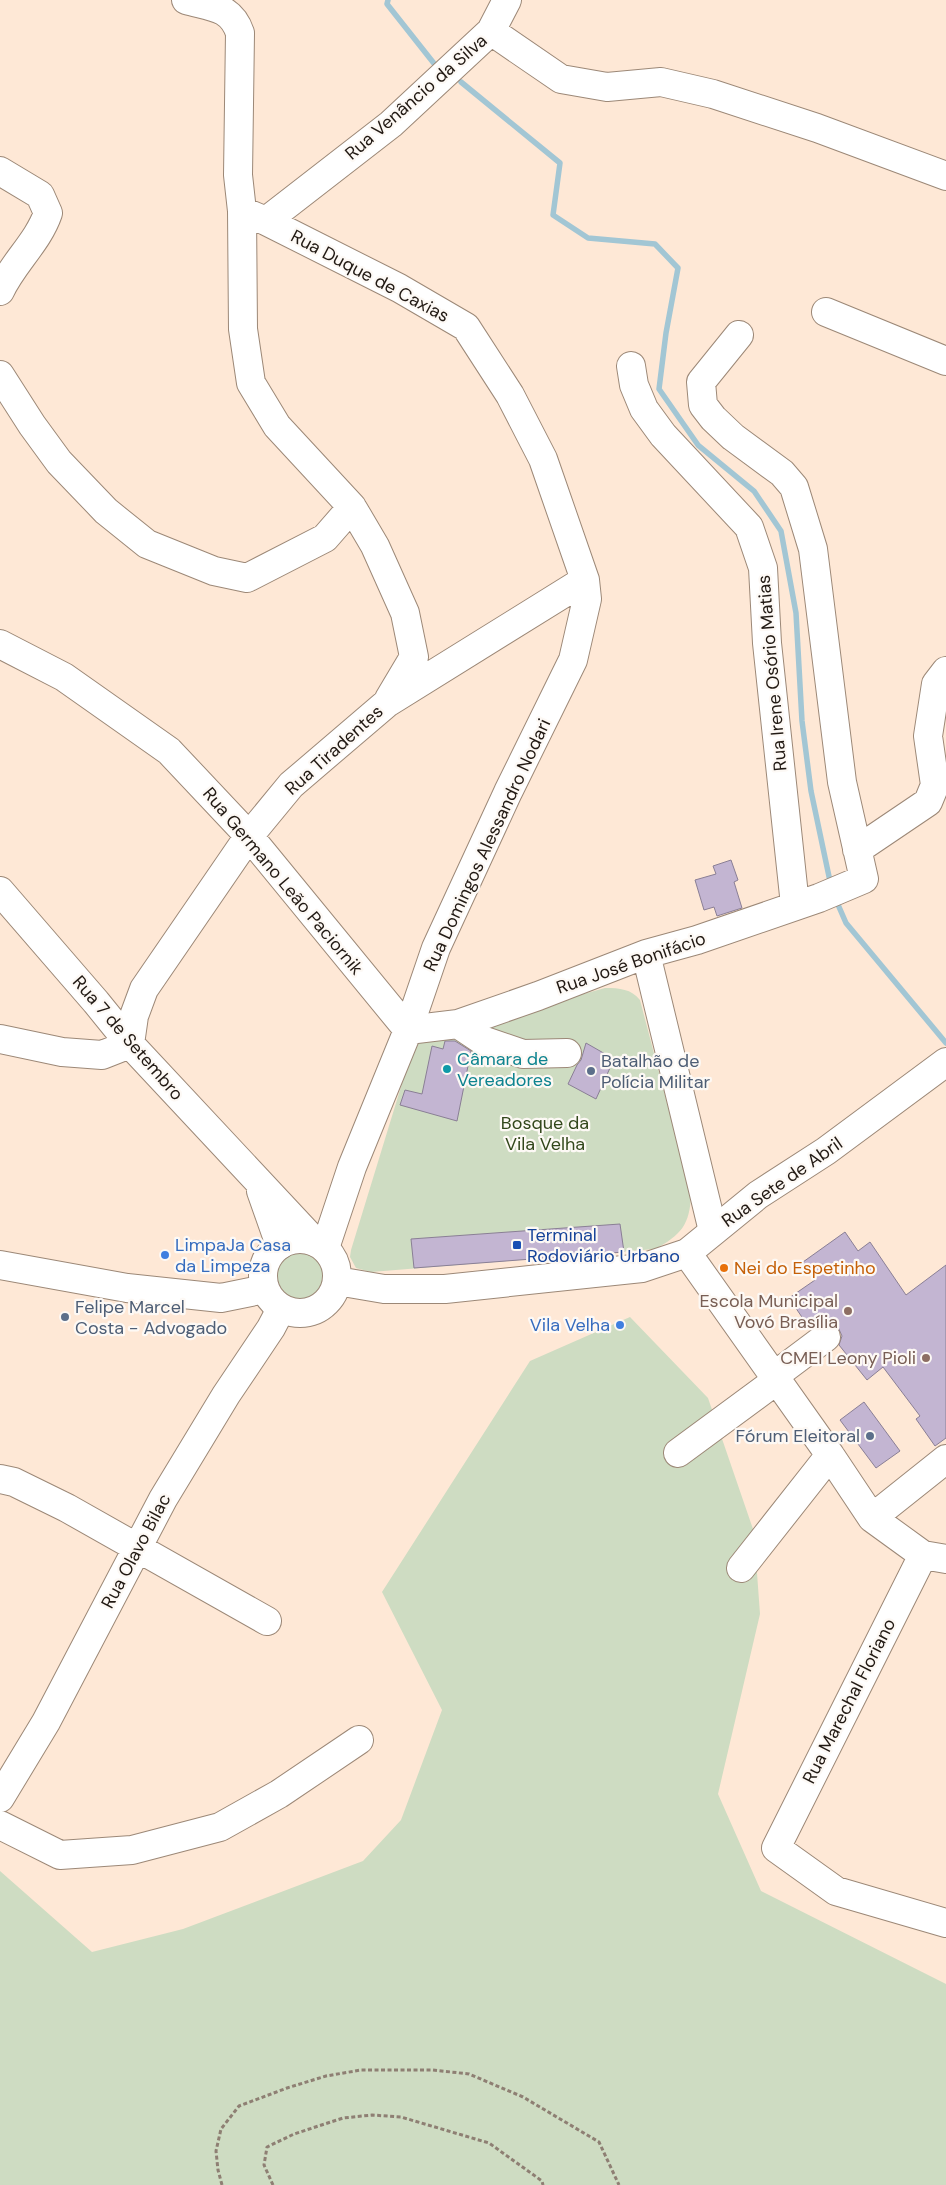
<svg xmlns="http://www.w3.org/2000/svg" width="946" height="2185" viewBox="0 0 946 2185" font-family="'DM Sans',sans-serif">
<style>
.green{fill:#cedcc2}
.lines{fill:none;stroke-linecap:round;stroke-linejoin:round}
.stream{stroke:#a2c6d4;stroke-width:5.5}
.building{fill:#c3b5d2;stroke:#8a7f95}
.minor-casing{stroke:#9c8877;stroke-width:30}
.major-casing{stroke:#9c8877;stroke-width:30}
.path{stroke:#8e7f73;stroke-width:3;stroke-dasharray:4 2.5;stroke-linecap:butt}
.minor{stroke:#fff;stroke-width:28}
.major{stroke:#fff;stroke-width:28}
.culture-dot{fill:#0f9aa8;stroke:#fdf9f5;stroke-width:2}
.service-dot{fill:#5c6f8a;stroke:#fdf9f5;stroke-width:2}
.transit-dot{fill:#1a4fb4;stroke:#fdf9f5;stroke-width:2}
.shop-dot{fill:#3f7fe0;stroke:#fdf9f5;stroke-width:2}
.food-dot{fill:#e8710a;stroke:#fdf9f5;stroke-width:2}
.education-dot{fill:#8d6e63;stroke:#fdf9f5;stroke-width:2}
.labels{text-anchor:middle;stroke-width:4.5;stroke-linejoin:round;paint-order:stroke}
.street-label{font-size:18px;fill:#211913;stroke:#fdf9f5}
.culture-label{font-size:18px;fill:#0d838f;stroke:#fdf9f5;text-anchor:start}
.service-label{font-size:18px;fill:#4e5e75;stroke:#fdf9f5;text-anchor:start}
.park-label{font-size:18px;fill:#32471b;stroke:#fdf9f5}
.transit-label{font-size:18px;fill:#164399;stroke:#fdf9f5;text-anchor:start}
.shop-label{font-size:18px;fill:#366cbe;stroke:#fdf9f5;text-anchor:start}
.food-label{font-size:18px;fill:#c56008;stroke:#fdf9f5;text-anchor:start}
.education-label{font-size:18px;fill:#785e54;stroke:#fdf9f5;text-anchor:end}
</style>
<rect width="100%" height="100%" fill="#fee8d6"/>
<path class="green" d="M605,988C620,988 631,989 640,1000L691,1194C690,1225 681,1235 655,1249L371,1272L356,1268L350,1257L351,1250L415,1041Z
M275 1277a25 25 0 1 1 50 0a25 25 0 1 1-50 0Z
M630,1317L708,1398L754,1532L760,1614L718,1794L761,1891L946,1984V2185H0V1871L92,1952L183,1929L363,1861L401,1820L442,1710L382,1592L530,1361Z"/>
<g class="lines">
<path class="stream" d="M388,0L387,4L436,66
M461,82L560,163L553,215L588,238L655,244L678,268L666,333L659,389L698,445L754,491L781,531L796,613L802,721L811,791L831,886
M836,900L846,923L946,1043"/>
</g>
<path class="building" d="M731,860L738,880L734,882L742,908L717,916L714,907L704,910L695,880L716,874L713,866Z
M445,1041H455L471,1051L457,1121L400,1105L405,1090L422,1094L432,1046L443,1049Z
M586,1043L614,1059L596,1099L568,1084L577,1065L581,1060Z
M620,1224L624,1252L414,1268L411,1239Z
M845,1232L858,1251L870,1242L906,1295L946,1265V1438L935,1446L916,1419L920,1416L883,1367L867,1380L839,1345L842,1336L838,1327L833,1323L825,1321L810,1329L789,1298L815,1280L803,1262Z
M864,1402L900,1451L876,1468L840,1420Z"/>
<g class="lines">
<defs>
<path id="minor" d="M186,0C211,7 231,6 240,33L238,175L242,211L266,221L399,288L466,327L510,395L543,459L585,580L587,599L573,660L508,792L436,948L408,1030L352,1167L325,1248
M491,31L561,79L607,87L661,82L713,94L817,128L946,176
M0,171L40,195L48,213C38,242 13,263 0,291
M242,211L243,329L251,383L277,426L352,507L375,546L405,613L414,657L389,699
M266,221L391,124L491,31L507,0
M826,312L946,361
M631,366L634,385L644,409L663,435L749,527L763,568L767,643L795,905
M0,375L32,425L59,462L106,511L147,544L214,571L247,578L325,538L352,507
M0,644L64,677L169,751L249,836L408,1030
M857,850L928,802L935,785L928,736L936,684L946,671
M0,891L96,1002L130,1044L315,1242
M646,954L713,1231
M458,1024L482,1040L523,1054L567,1053
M408,1030L458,1024L538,996L646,954L697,940L819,898L864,879L842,782L813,549L794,487L782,473L733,437L713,418L703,405L701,382L739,335
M0,1039L62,1052L102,1055L130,1044
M130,1044L134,1016L144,989L249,836L291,785L387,703L585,580
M261,1191L280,1245
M687,1253L830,1455L872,1518L923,1555L946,1559
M774,1376L826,1337
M678,1453L777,1380
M0,1479L14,1482L67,1508L267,1621
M872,1518L946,1459
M923,1555L776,1848L836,1891L946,1923
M741,1568L830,1455
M0,1798L46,1722L163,1499L226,1395L271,1328L281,1309
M0,1825L60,1855L132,1850L220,1827L279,1794L359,1740"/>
<path id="major" d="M263 1276a37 37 0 1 1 74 0a37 37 0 1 1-74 0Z
M0,1265L127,1288L221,1298L265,1289
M337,1281L384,1289H445L642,1268L687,1253L758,1195L826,1151L946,1062"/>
</defs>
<use href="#minor" class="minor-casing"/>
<use href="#major" class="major-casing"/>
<path class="path" d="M222,2185L218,2170L216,2151L221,2129L239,2106L287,2088L326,2076L361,2070H433L469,2074L523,2097L599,2142L619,2185
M273,2185L264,2165L267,2147L294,2134L343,2118L372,2115L401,2117L489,2143L542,2181L543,2185"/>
<use href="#minor" class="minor"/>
<use href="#major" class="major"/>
</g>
<circle class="culture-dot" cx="447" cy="1069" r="5"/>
<g class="service-dot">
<circle cx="591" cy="1071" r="5"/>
<circle cx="65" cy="1317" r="5"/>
<circle cx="870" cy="1436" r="5"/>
</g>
<rect class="transit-dot" x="512" y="1240" width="10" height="10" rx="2.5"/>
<g class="shop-dot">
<circle cx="165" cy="1255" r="5"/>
<circle cx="620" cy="1325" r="5"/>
</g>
<circle class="food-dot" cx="724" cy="1268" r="5"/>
<g class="education-dot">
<circle cx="848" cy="1311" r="5"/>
<circle cx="926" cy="1358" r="5"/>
</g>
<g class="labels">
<g class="street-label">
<text transform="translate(416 97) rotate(-41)" y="6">Rua Venâncio da Silva</text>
<text transform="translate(370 276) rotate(28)" y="6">Rua Duque de Caxias</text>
<text transform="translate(772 673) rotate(-95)" y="6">Rua Irene Osório Matias</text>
<text transform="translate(334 750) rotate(-42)" y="6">Rua Tiradentes</text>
<text transform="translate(487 845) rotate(-65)" y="6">Rua Domingos Alessandro Nodari</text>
<text transform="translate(283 881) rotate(50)" y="6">Rua Germano Leão Paciornik</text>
<text transform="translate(631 963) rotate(-19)" y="6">Rua José Bonifácio</text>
<text transform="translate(128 1038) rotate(49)" y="6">Rua 7 de Setembro</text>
<text transform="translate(782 1182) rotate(-35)" y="6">Rua Sete de Abril</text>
<text transform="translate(136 1551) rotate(-62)" y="6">Rua Olavo Bilac</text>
<text transform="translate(849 1701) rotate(-63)" y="6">Rua Marechal Floriano</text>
</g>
<g class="culture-label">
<text x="457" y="1065">Câmara de<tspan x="457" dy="21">Vereadores</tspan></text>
</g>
<g class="service-label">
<text x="601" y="1067">Batalhão de<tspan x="601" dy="21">Polícia Militar</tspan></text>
<text x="75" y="1313">Felipe Marcel<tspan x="75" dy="21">Costa - Advogado</tspan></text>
<text x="860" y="1442" text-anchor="end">Fórum Eleitoral</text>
</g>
<g class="park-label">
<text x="545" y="1129">Bosque da<tspan x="545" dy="21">Vila Velha</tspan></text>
</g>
<g class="transit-label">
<text x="527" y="1241">Terminal<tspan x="527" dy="21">Rodoviário Urbano</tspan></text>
</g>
<g class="shop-label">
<text x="175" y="1251">LimpaJa Casa<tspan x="175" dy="21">da Limpeza</tspan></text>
<text x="610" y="1331" text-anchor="end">Vila Velha</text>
</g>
<g class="food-label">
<text x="734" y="1274">Nei do Espetinho</text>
</g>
<g class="education-label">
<text x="838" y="1307">Escola Municipal<tspan x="838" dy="21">Vovó Brasília</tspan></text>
<text x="916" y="1364">CMEI Leony Pioli</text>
</g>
</g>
</svg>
